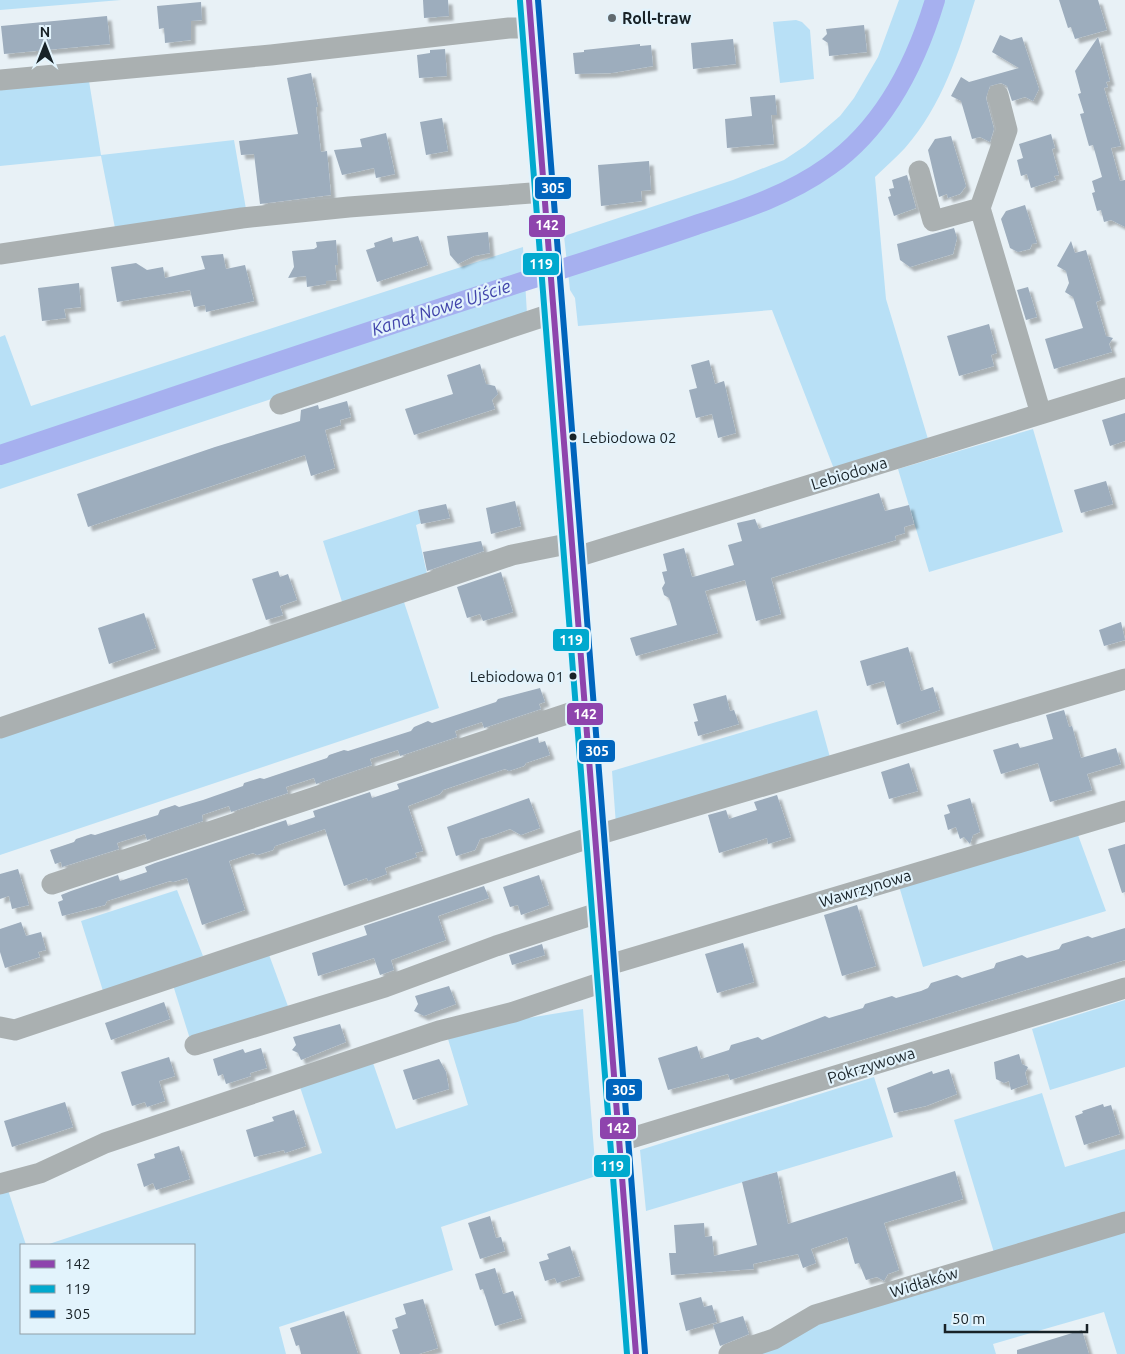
<svg xmlns="http://www.w3.org/2000/svg" width="1125" height="1354" viewBox="0 0 1125 1354" font-family="Ubuntu,sans-serif">
<style>
.green{fill:#b8e0f6}
.lines{fill:none;stroke-linecap:round;stroke-linejoin:round}
.canal{stroke:#a6b0ef;stroke-width:20}
.building{fill:#9dadbd;filter:url(#shadow)}
.minor{stroke:#aab0b1;stroke-width:21}
.bus-1-casing{stroke:#e2f3fc;stroke-width:10}
.bus-2-casing{stroke:#e2f3fc;stroke-width:10}
.bus-3-casing{stroke:#e2f3fc;stroke-width:10}
.bus-1{stroke:#8e44ad;stroke-width:6}
.bus-2{stroke:#00a9ce;stroke-width:6}
.bus-3{stroke:#0065bd;stroke-width:6}
.poi-dot{fill:#616a6f;stroke:#e2f3fc;stroke-width:2}
.bus-dot{fill:#182227;stroke:#e2f3fc;stroke-width:2}
.labels{text-anchor:middle;stroke-width:4.5;stroke-linejoin:round;paint-order:stroke}
.bus-label{font-size:15px;fill:#182227;stroke:#e2f3fc;text-anchor:start}
.poi-label{font-size:16px;font-weight:bold;fill:#182227;stroke:#e2f3fc;text-anchor:start}
.street-label{font-size:16px;fill:#182227;stroke:#e2f3fc}
.water-label{font-size:18px;font-style:italic;fill:#4245ab;stroke:#e2f3fc}
.line-badge{stroke:#e2f3fc;stroke-width:2}
.badge-label{font-size:14px;text-anchor:middle;font-weight:bold;fill:#fff}
</style>
<defs>
<filter id="shadow"><feDropShadow dx="4.5" dy="4.5" stdDeviation="1" flood-color="#0004"/></filter>
</defs>
<rect width="100%" height="100%" fill="#e8f1f6"/>
<path class="green" d="M0,0H121L0,10Z
M899,0H975C959,52 942,106 905,148C896,158 885,167 875,177L886,299L928,439L834,469L772,310L578,326L575,298L570,290L564,236L733,180L784,160L805,146L840,116L854,98L878,57Z
M796,20L802,22L810,30L814,79L780,83L773,22Z
M89,81L101,155L234,140L246,209L115,228L101,156L0,166V89Z
M523,247L527,314L0,489V337L5,335L31,406Z
M1033,429L1063,532L929,572L898,469Z
M418,510L421,523L416,525L428,578L343,605L323,541Z
M402,596L439,708L0,855V732Z
M817,710L831,761L616,825L612,771Z
M1078,835L1106,911L923,967L899,886Z
M177,890L203,956L103,991L81,921Z
M268,952L289,1009L190,1039L173,985Z
M1125,1000V1067L1050,1090L1032,1029Z
M583,1009L596,1176L441,1227L453,1270L279,1327L286,1354H0V1193L8,1190L26,1245H21V1333H194V1245H46L322,1153L300,1087L373,1063L396,1129L468,1105L448,1039L516,1020Z
M874,1077L893,1137L646,1211L640,1150Z
M1042,1093L1065,1167L1125,1149V1217L995,1256L954,1120Z
M1125,1230V1354H1117L1104,1312L993,1344L996,1354H760L804,1327Z"/>
<g class="lines">
<path class="canal" d="M0,455C177,396 353,336 531,279C586,261 641,244 696,225C742,210 789,195 829,166C884,127 916,63 935,0"/>
</g>
<path class="building" d="M423,0H448L449,16L424,18Z
M1059,0H1098L1107,30L1075,39L1071,27L1068,28Z
M201,2L202,20L191,21V40L165,43L164,28L159,29L157,6Z
M107,16L110,44L4,54L1,26Z
M864,25L867,52L829,56L828,43L822,39L827,34L826,29Z
M1000,35L1011,40L1022,37L1039,89L1033,101L1025,97L1012,101L1007,86L1001,83L990,86L986,98L994,129L990,142L980,137L972,139L961,101L951,96L961,77L969,82L1019,68L992,52Z
M1098,37L1110,81L1106,82L1108,87L1104,88L1121,146L1111,148L1120,181L1125,180V227L1111,220L1104,222L1101,210L1097,211L1092,193L1095,192L1092,181L1102,177L1093,145L1089,146L1080,114L1084,113L1078,94L1081,93L1075,71Z
M733,39L736,64L693,69L691,43Z
M640,44V46L651,45L653,66L612,73L575,74L573,53L584,52V50Z
M445,49L447,76L419,78L417,55L430,53V50Z
M311,73L318,107H316L321,152L327,151L331,195L260,204L254,154L241,155L239,141L298,134L287,78Z
M775,95L777,115H771L774,144L727,148L725,119L752,116L750,97Z
M442,118L448,151L426,155L420,122Z
M386,133L395,174L376,178L374,168L342,175L334,150L362,147L360,139Z
M1051,134L1055,148L1052,149L1059,175L1054,176L1056,180L1031,188L1027,174L1021,176L1017,160L1023,158L1019,144Z
M951,136L966,186L960,194L948,198L947,194L939,197L928,150L935,139Z
M649,161L651,190L641,191L642,201L601,206L598,165Z
M907,175L916,208L894,216L888,197L891,196L889,189L894,188L892,180Z
M1025,205L1037,243L1032,244L1030,249L1018,252L1010,248L1001,219L1006,211Z
M954,228L957,238L953,254L910,267L900,260L897,244Z
M488,232L490,253L474,256L458,264L450,255L447,236Z
M418,236L428,265L377,282L366,250L375,247L374,243L392,237L393,242Z
M336,240L338,265H335L337,280L326,281V284L307,287L306,276L288,278L294,267L292,251L314,249L317,247L316,242Z
M1071,241L1075,253L1086,250L1101,300L1096,302L1106,336L1113,338L1109,344L1112,352L1054,369L1045,339L1083,328L1073,297L1065,292L1069,283L1066,271L1057,266Z
M223,254L226,269L245,265L254,301L206,312L205,305L194,307L190,290L117,302L111,267L136,263L147,270L163,267L165,278L205,269L201,256Z
M79,283L81,307L64,309L66,318L42,321L38,288Z
M1028,287L1037,317L1026,320L1017,290Z
M989,324L997,353L991,355L994,366L959,376L947,336Z
M709,360L715,384L724,381L736,433L718,438L712,414L696,418L689,390L697,388L691,365Z
M480,364L486,384L495,386L498,394L492,400L495,409L414,435L405,409L453,394L447,375Z
M347,401L351,417L340,420L341,425L325,430L335,468L311,476L305,455L88,527L77,494L215,447L300,421L301,410L318,405L319,409Z
M1125,413V441L1110,446L1102,420Z
M1106,481L1113,504L1081,513L1074,490Z
M879,493L885,511L909,505L914,524L904,527L905,533L895,536L896,540L771,578L781,614L756,621L745,580L705,591L718,633L636,656L630,638L677,625L669,598L664,595L662,588L665,583L662,572L667,571L663,554L684,548L692,577L697,576L734,565L728,545L742,541L737,523L755,519L759,529Z
M515,501L521,526L491,534L486,508Z
M446,504L450,518L421,524L418,510Z
M481,541L484,551L427,571L423,552Z
M278,571L280,577L288,574L297,600L280,606L283,615L266,620L252,579Z
M501,572L513,612L483,621L480,614L467,618L457,587Z
M144,613L156,648L109,664L98,628Z
M1121,622L1125,640L1104,646L1099,630Z
M908,647L921,691L933,687L940,710L897,725L884,681L867,686L860,661Z
M540,688L545,702L539,704L541,709L484,728L482,722L455,731L457,737L400,756L398,750L370,759L372,765L316,784L314,778L286,787L288,793L231,812L229,806L202,815L203,821L147,840L145,834L117,843L119,849L62,867L61,862L55,864L50,850L74,842L76,839L91,834L95,835L158,815L160,810L175,805L179,807L203,800L243,786L244,783L260,778L264,779L327,758L329,755L344,750L348,751L411,731L414,727L428,721L432,723L496,702L498,699Z
M726,695L730,711L734,710L739,724L698,736L694,722L698,721L693,704Z
M1064,710L1069,727L1072,726L1081,758L1116,748L1121,764L1087,774L1092,790L1050,802L1038,763L1001,774L993,750L1018,743L1020,748L1053,739L1046,715Z
M538,737L539,743L545,741L550,755L526,763L524,766L509,771L505,769L443,790L440,794L408,806L423,851L415,853L417,857L385,868L387,874L368,881L367,878L344,886L325,829L275,846L273,850L257,855L253,853L229,861L245,910L202,925L187,878L173,882L170,881L107,901L105,905L62,916L58,902L63,900L61,895L71,891L118,875L120,881L147,872L145,867L155,863L286,820L288,826L315,817L313,811L370,792L372,798L399,789L397,784Z
M909,763L918,791L889,799L881,772Z
M777,795L791,837L768,844L767,838L719,853L708,815L726,810L729,819L757,810L754,802Z
M529,798L540,828L521,835L510,829L491,836L480,839L475,850L456,856L447,827Z
M970,798L980,832L973,835L970,844L964,837L960,839L956,827L948,830L944,815L950,813L947,805Z
M1125,844V892L1122,893L1108,849Z
M18,869L29,905L12,909L9,896L0,899V874Z
M539,875L549,905L521,915L518,905L510,907L503,887Z
M484,886L489,898L438,916L446,940L391,960L394,970L380,975L374,958L318,976L312,953L367,935L364,926Z
M857,905L876,966L842,976L824,915Z
M21,922L26,936L41,932L46,950L38,952L40,957L5,968L0,952V929Z
M1125,928V960L730,1080L728,1074L668,1090L658,1058L697,1046L701,1059L729,1050L731,1045L758,1037L762,1040L770,1037L825,1016L829,1018L863,1008L865,1004L892,996L896,998L921,991L928,988L931,983L957,975L962,978L994,968L996,963L1022,955L1027,958L1059,949L1062,944L1088,936L1092,938Z
M743,943L754,982L717,993L705,954Z
M542,944L545,955L512,965L509,955Z
M449,986L456,1004L424,1016L414,1011L418,1004L415,996Z
M164,1002L170,1019L111,1040L105,1023Z
M340,1024L346,1042L301,1060L298,1053L292,1050L296,1045L293,1037Z
M261,1048L267,1068L250,1073L251,1076L226,1084L223,1074L218,1076L213,1059L243,1049L245,1053Z
M1019,1054L1022,1064L1028,1067L1025,1073L1028,1084L1011,1090L1009,1081L1004,1083L996,1079L994,1062Z
M169,1057L175,1076L159,1081L165,1101L147,1107L145,1102L132,1106L121,1072Z
M439,1059L446,1072L449,1089L413,1100L403,1070Z
M949,1069L957,1094L926,1106L894,1113L887,1088L932,1071L933,1074Z
M65,1102L73,1127L12,1147L4,1121Z
M1103,1104L1104,1107L1111,1105L1120,1134L1084,1145L1075,1116L1083,1113L1082,1111Z
M294,1110L306,1146L285,1153L284,1150L254,1157L246,1130L274,1121L272,1117Z
M179,1146L190,1179L156,1190L153,1183L144,1187L137,1164L155,1158L154,1154Z
M955,1171L963,1199L884,1223L899,1270L888,1274L884,1281L877,1277L866,1280L859,1263L855,1264L847,1237L811,1249L816,1263L803,1268L798,1254L753,1264L754,1269L671,1275L669,1253H676L674,1225L704,1223L705,1237L712,1236L714,1256L757,1245L742,1182L777,1172L788,1224Z
M490,1216L496,1238L501,1237L505,1251L480,1259L468,1223Z
M570,1246L580,1276L557,1283L555,1278L545,1281L539,1262L549,1259L547,1254Z
M495,1268L503,1294L513,1291L522,1318L495,1326L483,1289L480,1290L475,1274Z
M701,1297L704,1307L712,1305L717,1322L686,1331L679,1303Z
M423,1299L438,1348L419,1354H400L392,1330L398,1328L395,1318L406,1314L403,1304Z
M344,1311L358,1354H301L299,1345L296,1346L290,1328Z
M743,1316L749,1334L720,1346L713,1325Z
M1082,1330L1089,1354H1017V1350Z"/>
<g class="lines">
<path class="minor" d="M529,0L636,1354
M0,80L271,55L509,28H532
M998,95L1007,130L980,208L1041,414
M919,171L933,221L980,208
M0,254L242,218L349,207L545,192
M280,404L554,313
M573,558L1125,388
M0,728L512,555L572,543
M52,884L585,708
M605,966L1125,811
M0,1027L15,1030L607,832L1125,679
M195,1045L385,987L496,946L601,912
M618,1142L1125,988
M0,1184L40,1173L105,1143L439,1031L514,1012L606,981
M729,1354L774,1339L815,1315L1125,1222"/>
<defs>
<path id="bus-1" d="M529,0L636,1354"/>
<path id="bus-2" d="M520,1L627,1354"/>
<path id="bus-3" d="M538,0L645,1353"/>
</defs>
<use href="#bus-1" class="bus-1-casing"/>
<use href="#bus-2" class="bus-2-casing"/>
<use href="#bus-3" class="bus-3-casing"/>
<use href="#bus-1" class="bus-1"/>
<use href="#bus-2" class="bus-2"/>
<use href="#bus-3" class="bus-3"/>
</g>
<circle class="poi-dot" cx="612" cy="18" r="5"/>
<g class="bus-dot">
<circle cx="573" cy="437" r="4.5"/>
<circle cx="573" cy="676" r="4.5"/>
</g>
<g class="labels">
<g class="bus-label">
<text x="582" y="443">Lebiodowa 02</text>
<text x="564" y="682" text-anchor="end">Lebiodowa 01</text>
</g>
<g class="poi-label">
<text x="622" y="24">Roll-traw</text>
</g>
<g class="street-label">
<text transform="translate(849 473) rotate(-17)" y="6">Lebiodowa</text>
<text transform="translate(865 888) rotate(-17)" y="6">Wawrzynowa</text>
<text transform="translate(871 1065) rotate(-17)" y="6">Pokrzywowa</text>
<text transform="translate(924 1282) rotate(-17)" y="6">Widłaków</text>
</g>
<g class="water-label">
<text transform="translate(441 308) rotate(-18)" y="6">Kanał Nowe Ujście</text>
</g>
</g>
<g class="line-badge">
<rect x="534" y="176" width="38" height="24" rx="5" fill="#0065bd"/>
<rect x="528" y="214" width="38" height="24" rx="5" fill="#8e44ad"/>
<rect x="522" y="252" width="38" height="24" rx="5" fill="#00a9ce"/>
<rect x="552" y="628" width="38" height="24" rx="5" fill="#00a9ce"/>
<rect x="566" y="702" width="38" height="24" rx="5" fill="#8e44ad"/>
<rect x="578" y="739" width="38" height="24" rx="5" fill="#0065bd"/>
<rect x="605" y="1078" width="38" height="24" rx="5" fill="#0065bd"/>
<rect x="599" y="1116" width="38" height="24" rx="5" fill="#8e44ad"/>
<rect x="593" y="1154" width="38" height="24" rx="5" fill="#00a9ce"/>
</g>
<g class="badge-label">
<text x="553" y="193">305</text>
<text x="547" y="230">142</text>
<text x="541" y="269">119</text>
<text x="571" y="645">119</text>
<text x="585" y="719">142</text>
<text x="597" y="756">305</text>
<text x="624" y="1095">305</text>
<text x="618" y="1133">142</text>
<text x="612" y="1171">119</text>
</g>
<rect x="20" y="1244" width="175" height="90" fill="#e2f3fc" stroke="#919fa7"/>
<rect x="30" y="1260" width="25" height="8" fill="#8e44ad" stroke="#919fa7"/>
<text x="65" y="1269" font-size="15" fill="#182227">142</text>
<rect x="30" y="1285" width="25" height="8" fill="#00a9ce" stroke="#919fa7"/>
<text x="65" y="1294" font-size="15" fill="#182227">119</text>
<rect x="30" y="1310" width="25" height="8" fill="#0065bd" stroke="#919fa7"/>
<text x="65" y="1319" font-size="15" fill="#182227">305</text>
<g transform="translate(45 45)" stroke="#e2f3fc" stroke-width="4" paint-order="stroke">
<path d="M0-4L9 19L0 12L-9 19Z" fill="#182227"/>
<text y="-8" font-size="14" font-weight="bold" text-anchor="middle" fill="#182227">N</text>
</g>
<path d="M945 1324v8h142v-8" fill="none" stroke="#182227" stroke-width="2.5"/>
<text x="952" y="1324" font-size="15" fill="#182227" stroke="#e2f3fc" stroke-width="4" paint-order="stroke">50 m</text>
</svg>
